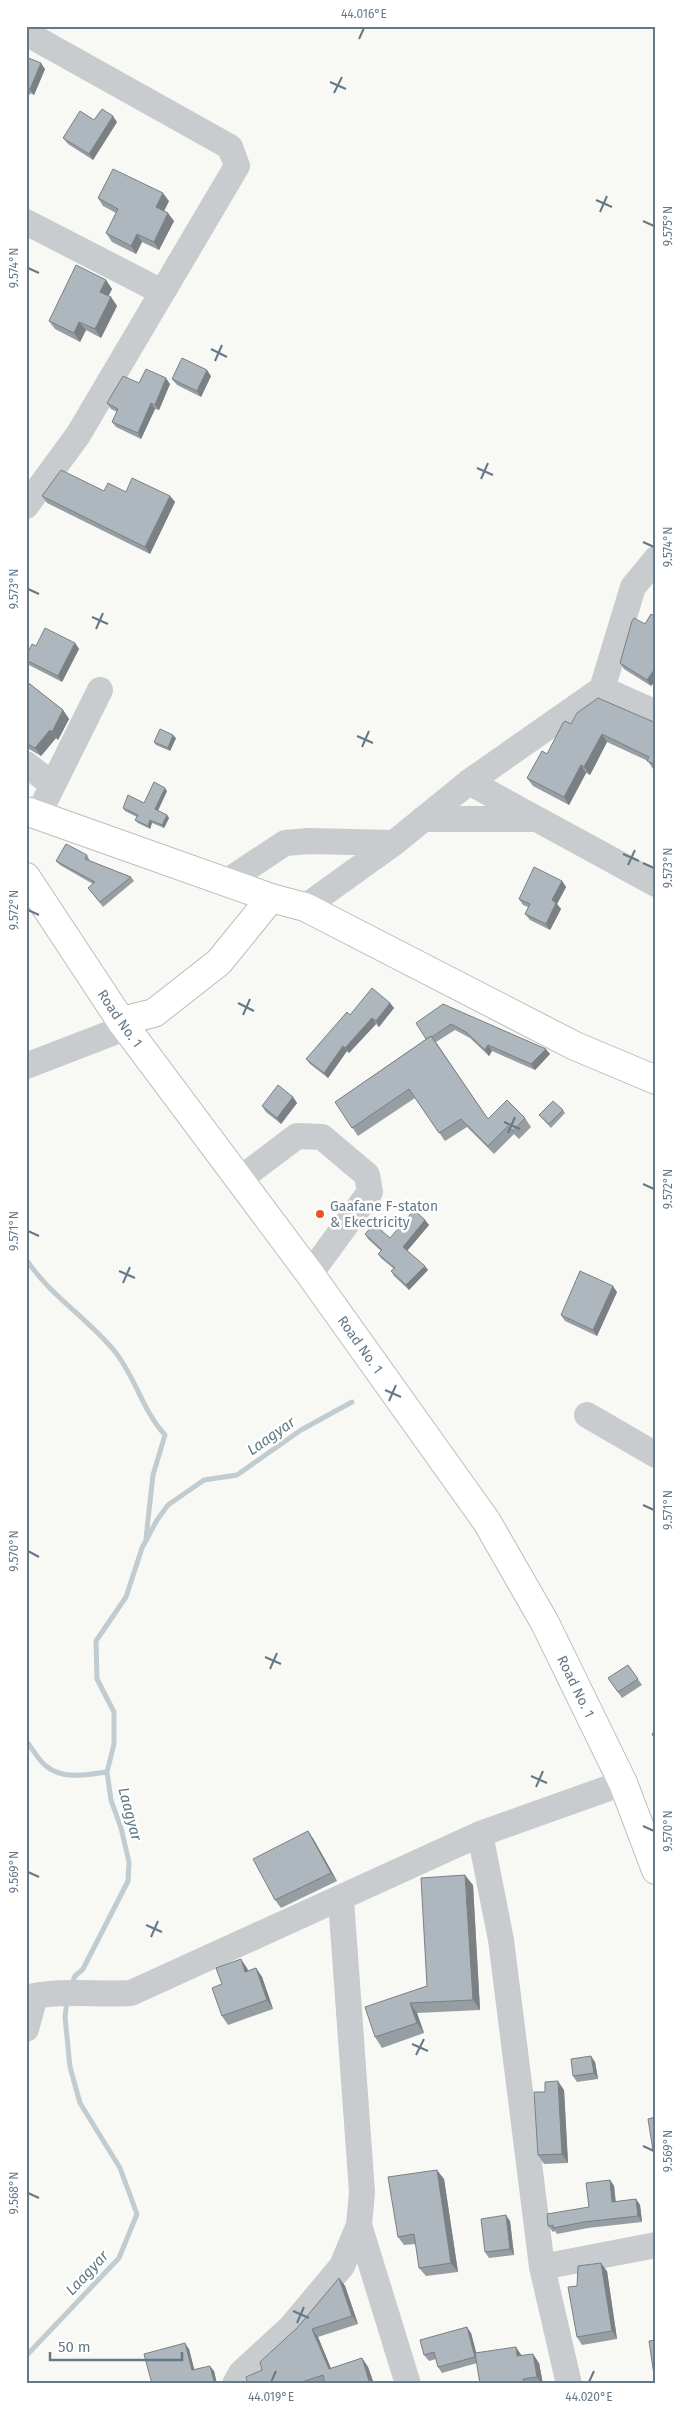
<svg xmlns="http://www.w3.org/2000/svg" width="682" height="2410" viewBox="0 0 682 2410" font-family="'Fira Sans',sans-serif">
<style>
.lines{fill:none;stroke-linecap:round;stroke-linejoin:round}
.stream{stroke:#c1ccd1;stroke-width:5}
.major-casing{stroke:#b9bdc1;stroke-width:30}
.highway-casing{stroke:#babec1;stroke-width:30}
.minor{stroke:#c8cccf;stroke-width:26}
.major{stroke:#fff;stroke-width:28}
.highway{stroke:#fff;stroke-width:28}
.wall{fill:#969da3}
.shaded-wall{fill:#7a8084}
.building{fill:#aeb7bd;stroke:#7a8084}
.ticks{fill:none;stroke:#657888;stroke-width:2}
.poi-dot{fill:#ee521f;stroke:#fff;stroke-width:2}
.labels{text-anchor:middle;stroke-width:5;stroke-linejoin:round;paint-order:stroke}
.street-label{font-size:14px;fill:#657888;stroke:#fff}
.poi-label{font-size:14px;fill:#657888;stroke:#fff;text-anchor:start}
.water-label{font-size:15px;font-style:italic;fill:#617a84;stroke:#fff}
.neatline{fill:none;stroke:#657888;stroke-width:2}
.ticks-label{font-size:12px;text-anchor:middle;fill:#657888}
</style>
<rect width="100%" height="100%" fill="#f8f8f5"/>
<g class="lines">
<path class="stream" d="M26,1259C50,1296 89,1319 116,1353C136,1379 143,1411 165,1435L153,1475L146,1538
M26,1741C33,1749 38,1760 46,1766C63,1780 86,1775 107,1772
M71,1986L75,1976L83,1969L128,1881L129,1862L121,1828L111,1800L107,1772L114,1744V1712L97,1679L96,1641L126,1597L142,1548L157,1520L168,1505L204,1480L237,1475L301,1430L352,1402
M26,2356L119,2258L137,2214L120,2168L80,2103L70,2067L65,2017L67,2001"/>
<defs>
<path id="major" d="M26,811L271,898L305,907L575,1046L656,1080
M121,1021L154,1013L219,962L271,898"/>
<g id="highway">
<path id="s1" d="M26,877L121,1021L310,1274L487,1522L545,1623L623,1783L656,1870"/>
</g>
</defs>
<use href="#major" class="major-casing"/>
<use href="#highway" class="highway-casing"/>
<path class="minor" d="M26,33L230,147L237,166L78,435L26,506
M26,222L162,292
M602,689L633,587L656,559
M26,764L53,785
M469,782L656,884
M38,815L100,690
M423,819H535
M226,882L285,843L309,841L394,843
M305,907L394,843L469,782L602,689L656,713
M26,1066L127,1027
M240,1179L297,1136L322,1137L367,1175L370,1192L310,1274
M587,1415L656,1455
M480,1834L501,1940L542,2267L569,2384
M26,1998C59,1989 96,1995 131,1993L480,1834L623,1783
M26,2029L35,1996
M359,2225L408,2384
M542,2267L656,2245
M235,2384L241,2373L291,2327L342,2266L359,2225L362,2192L341,1900"/>
<use href="#major" class="major"/>
<use href="#highway" class="highway"/>
</g>
<path class="wall" d="M26,57L45,69L34,95L30,93L26,102Z
M94,120L117,122L93,160L68,144L63,138Z
M98,198L169,201L164,211L174,221L159,250L142,242L136,254L112,242L106,233L116,213L103,206Z
M106,280L112,289L108,296L111,297L117,306L101,338L86,330L80,342L55,329L49,321Z
M211,376L201,397L177,385L172,379Z
M139,383L170,384L159,410L155,409L141,439L116,427L112,422L117,412L111,409L107,403Z
M104,491L170,496L175,502L150,554L47,503L42,496Z
M656,617V680L651,686L624,669L620,663L645,624Z
M75,643L79,649L62,682L29,665L26,661V656L36,646Z
M26,681L63,710L69,719L58,740L56,738L41,756L29,749L26,750Z
M656,723V770L653,769L648,761L607,742L590,775L586,773L569,805L533,786L527,778L571,724Z
M176,738L170,751L156,745L154,742Z
M167,791L158,811L167,815L169,818L164,828L152,823L150,829L138,823L135,820L137,817L125,811L123,808L144,803Z
M87,855L90,861L131,877L134,881L103,907L88,888L93,884L60,865L56,861Z
M562,881L566,887L557,904L561,909L550,930L530,920L525,914L528,907L523,905L519,899Z
M390,1003L394,1008L379,1027L376,1024L349,1053L347,1051L328,1078L310,1064L306,1059L350,1015Z
M443,1004L550,1054L535,1070L492,1051L489,1056L470,1038L455,1030L436,1042L488,1119L525,1118L531,1127L519,1139L514,1134L494,1154L467,1127L445,1141L415,1098L358,1136L335,1102L426,1039Z
M293,1097L297,1103L281,1124L266,1112L262,1106Z
M563,1110L565,1113L551,1128L539,1115Z
M425,1220L429,1225L407,1251L428,1270L409,1290L394,1276L391,1271L394,1269L381,1258L378,1254L381,1251L368,1239L365,1234L390,1238Z
M617,1292L597,1336L565,1321L561,1315Z
M628,1665L642,1685L622,1698L608,1678Z
M308,1831L314,1840L337,1881L281,1908L275,1900Z
M473,1885L480,2010L417,2013L424,2033L382,2048L375,2037L427,1986Z
M247,1968L248,1971L256,1968L262,1977L273,2009L228,2025L222,2016V1984Z
M595,2062L598,2079L577,2082L573,2076Z
M564,2090L568,2163L544,2164L538,2155Z
M444,2179L458,2272L426,2276L419,2268L416,2244L404,2245L398,2237Z
M610,2180L614,2186L616,2202L636,2199L640,2205L642,2222L588,2228L557,2234L555,2231L553,2232L548,2226L589,2207Z
M510,2221L514,2255L489,2258L485,2252Z
M607,2271L617,2339L582,2345L577,2337V2286Z
M339,2278L345,2286L358,2324L318,2337L331,2369L362,2358L368,2367L374,2384H248L262,2370Z
M471,2333L476,2353L522,2356L539,2363L543,2384H480L477,2363L442,2373L438,2367L436,2359L429,2361L424,2355Z
M189,2349L194,2370L214,2371L217,2384H152Z"/>
<path class="shaded-wall" d="M41,63L45,69L34,95L30,89Z
M26,87L30,93L26,102Z
M113,116L117,122L93,160L89,154Z
M163,193L169,201L162,215L156,207Z
M168,213L174,221L159,250L154,242Z
M137,234L142,242L136,254L131,246Z
M106,280L112,289L106,301L100,292Z
M111,297L117,306L101,338L95,329Z
M79,322L86,330L80,342L74,333Z
M207,370L211,376L201,397L197,391Z
M166,378L170,384L159,410L155,405Z
M151,403L155,409L141,439L138,433Z
M170,496L175,502L150,554L145,547Z
M75,643L79,649L62,682L58,676Z
M656,667V680L651,686L647,680Z
M63,710L69,719L58,740L52,732Z
M50,730L56,738L41,756L35,748Z
M602,734L607,742L590,775L584,767Z
M173,735L176,738L170,751L168,748Z
M581,765L586,773L569,805L564,797Z
M165,788L167,791L157,812L155,809Z
M167,815L169,818L164,828L162,825Z
M150,820L152,823L150,829L148,826Z
M562,881L566,887L557,904L561,909L550,930L546,924L552,900Z
M390,1003L394,1008L379,1027L376,1021Z
M372,1018L376,1024L349,1053L345,1048Z
M488,1045L492,1051L489,1056L485,1050Z
M343,1046L347,1051L328,1078L324,1073Z
M546,1049L550,1054L535,1070L531,1064Z
M293,1097L297,1103L281,1124L277,1118Z
M425,1220L429,1225L406,1252L403,1247Z
M425,1266L428,1270L409,1290L406,1285Z
M613,1286L617,1292L597,1336L593,1330Z
M308,1831L314,1840L337,1881L331,1873Z
M465,1875L473,1885L480,2010L473,2000Z
M241,1959L247,1968L252,1980L245,1972Z
M256,1968L262,1977L273,2009L267,2000Z
M410,2003L417,2013L424,2033L417,2023Z
M591,2056L595,2062L598,2079L594,2073Z
M558,2081L564,2090L568,2163L562,2154Z
M437,2170L444,2179L458,2272L451,2263Z
M610,2180L614,2186L616,2208L612,2202Z
M636,2199L640,2205L642,2222L638,2216Z
M506,2215L510,2221L514,2255L510,2249Z
M601,2263L607,2271L617,2339L612,2331Z
M339,2278L345,2286L358,2324L352,2316Z
M467,2327L471,2333L479,2363L475,2357Z
M312,2329L318,2337L335,2378L329,2369Z
M185,2343L189,2349L196,2376L192,2370Z
M516,2347L522,2356H517Z
M533,2354L539,2363L543,2384H542L537,2377Z
M362,2358L368,2367L374,2384H370Z
M210,2366L214,2371L217,2384H216L214,2381Z"/>
<path class="building" d="M26,57L41,63L30,89L26,87Z
M102,109L113,116L89,154L63,138L80,111L94,120Z
M113,169L163,193L156,207L168,213L154,242L137,234L131,246L106,233L118,209L98,198Z
M76,265L106,280L100,292L111,297L95,329L79,322L74,333L49,321Z
M182,358L207,370L197,391L172,379Z
M146,369L166,378L155,405L151,403L138,433L112,422L118,409L107,403L123,376L139,383Z
M61,470L104,491L108,483L126,492L132,478L170,496L145,547L42,496Z
M651,614L656,617V667L647,680L620,663L632,621L634,618L645,624Z
M45,628L75,643L58,676L26,660V656L32,644L36,646Z
M26,681L63,710L52,732L50,730L35,748L26,743V712H27L26,711Z
M598,698L656,723V765L647,761L649,757L602,734L584,767L581,765L564,797L527,778L542,751L547,754L563,723L565,721L571,724L577,713Z
M160,729L173,735L168,748L154,742Z
M154,782L165,788L155,809L167,815L162,825L150,820L148,826L135,820L138,815L123,808L128,795L144,803Z
M66,844L87,855L85,859L131,877L100,902L88,888L95,882L56,861Z
M534,867L562,881L552,900L556,903L546,924L525,914L530,904L519,899Z
M372,988L390,1003L376,1021L372,1018L345,1048L343,1046L324,1073L306,1059L347,1012L350,1015Z
M443,1004L546,1049L531,1064L488,1045L485,1050L466,1032L451,1024L432,1037L431,1036L426,1039L416,1023Z
M431,1036L488,1119L507,1100L525,1118L513,1131L508,1126L488,1146L461,1119L439,1133L409,1089L352,1128L335,1102Z
M278,1085L293,1097L277,1118L262,1106Z
M553,1101L563,1110L549,1124L539,1115Z
M414,1210L425,1220L403,1247L425,1266L406,1285L391,1271L395,1268L378,1254L382,1250L365,1234L374,1224L390,1238Z
M580,1271L613,1286L593,1330L561,1315Z
M628,1665L638,1679L618,1692L608,1678Z
M656,1726V1737L652,1735Z
M308,1831L331,1873L275,1900L253,1859Z
M465,1875L473,2000L410,2003L417,2023L375,2037L365,2007L427,1986L421,1878Z
M241,1959L245,1972L256,1968L267,2000L222,2016L212,1988L222,1984L216,1968Z
M591,2056L594,2073L573,2076L571,2059Z
M558,2081L562,2154L538,2155L534,2092H545V2082Z
M656,2117V2169L648,2119Z
M437,2170L451,2263L419,2268L414,2234L398,2237L388,2177Z
M610,2180L612,2202L636,2199L638,2216L584,2222L553,2228V2225L548,2226L547,2214L589,2207L586,2183Z
M506,2215L510,2249L485,2252L481,2219Z
M601,2263L612,2331L577,2337L568,2287L577,2286L578,2266Z
M339,2278L352,2316L312,2329L329,2369L362,2358L370,2384H325L323,2375L296,2384H248L246,2377L262,2370L260,2362L297,2328Z
M467,2327L475,2357L438,2367L434,2352L424,2355L420,2340Z
M656,2340V2382H655L649,2341Z
M185,2343L192,2370L210,2366L214,2381L205,2384H152L144,2354Z
M516,2347L517,2356L533,2354L537,2377L523,2379L524,2384H480L475,2353Z"/>
<path class="ticks" d="M359,39L364,28M330,82L346,89M334,93L342,77M596,200L612,207M600,212L607,196M643,221L654,226M28,268L39,273M211,349L227,357M215,361L222,345M477,468L493,475M481,479L488,463M643,542L654,547M28,589L39,594M92,617L108,624M96,629L103,613M357,736L373,743M362,747L369,731M623,854L639,861M643,863L654,868M628,865L635,850M28,910L39,915M238,1003L254,1011M243,1015L250,999M504,1122L520,1129M508,1133L515,1117M643,1184L654,1189M28,1231L39,1236M119,1271L135,1278M123,1283L130,1267M385,1390L401,1397M389,1401L396,1385M643,1505L654,1510M28,1551L39,1557M265,1657L281,1664M270,1669L277,1653M531,1776L547,1783M536,1787L543,1771M643,1826L654,1831M28,1872L39,1877M146,1925L162,1932M151,1937L158,1921M412,2044L428,2051M416,2055L424,2039M643,2146L654,2151M28,2193L39,2198M293,2311L309,2318M297,2323L304,2307M271,2382L276,2371M589,2382L594,2371"/>
<circle class="poi-dot" cx="320" cy="1214" r="5"/>
<g class="labels">
<g class="street-label">
<text dy="5" stroke="none"><textPath href="#s1" startOffset="170">Road No. 1</textPath></text>
<text dy="5" stroke="none"><textPath href="#s1" startOffset="575">Road No. 1</textPath></text>
<text dy="5" stroke="none"><textPath href="#s1" startOffset="980">Road No. 1</textPath></text>
</g>
<g class="poi-label">
<text x="330" y="1211">Gaafane F-staton<tspan x="330" dy="16">&amp; Ekectricity</tspan></text>
</g>
<g class="water-label">
<text transform="translate(271 1436) rotate(-35)" y="5">Laagyar</text>
<text transform="translate(130 1814) rotate(75)" y="5">Laagyar</text>
<text transform="translate(87 2273) rotate(-47)" y="5">Laagyar</text>
</g>
</g>
<rect width="682" height="2410" fill="none" stroke="#ffffff" stroke-width="55"/>
<path d="M50 2352v8h132v-8" fill="none" stroke="#657888" stroke-width="2.5"/>
<text x="58" y="2352" font-size="15" fill="#657888" stroke="#ffffff" stroke-width="4" paint-order="stroke">50 m</text>
<rect x="28" y="28" width="626" height="2354" class="neatline"/>
<g class="ticks-label">
<text x="364" y="18">44.016°E</text>
<text transform="translate(668 226) rotate(-90)" y="4">9.575°N</text>
<text transform="translate(14 268) rotate(-90)" y="4">9.574°N</text>
<text transform="translate(668 547) rotate(-90)" y="4">9.574°N</text>
<text transform="translate(14 589) rotate(-90)" y="4">9.573°N</text>
<text transform="translate(668 868) rotate(-90)" y="4">9.573°N</text>
<text transform="translate(14 910) rotate(-90)" y="4">9.572°N</text>
<text transform="translate(668 1189) rotate(-90)" y="4">9.572°N</text>
<text transform="translate(14 1231) rotate(-90)" y="4">9.571°N</text>
<text transform="translate(668 1510) rotate(-90)" y="4">9.571°N</text>
<text transform="translate(14 1551) rotate(-90)" y="4">9.570°N</text>
<text transform="translate(668 1831) rotate(-90)" y="4">9.570°N</text>
<text transform="translate(14 1872) rotate(-90)" y="4">9.569°N</text>
<text transform="translate(668 2151) rotate(-90)" y="4">9.569°N</text>
<text transform="translate(14 2193) rotate(-90)" y="4">9.568°N</text>
<text x="271" y="2401">44.019°E</text>
<text x="589" y="2401">44.020°E</text>
</g>
</svg>
